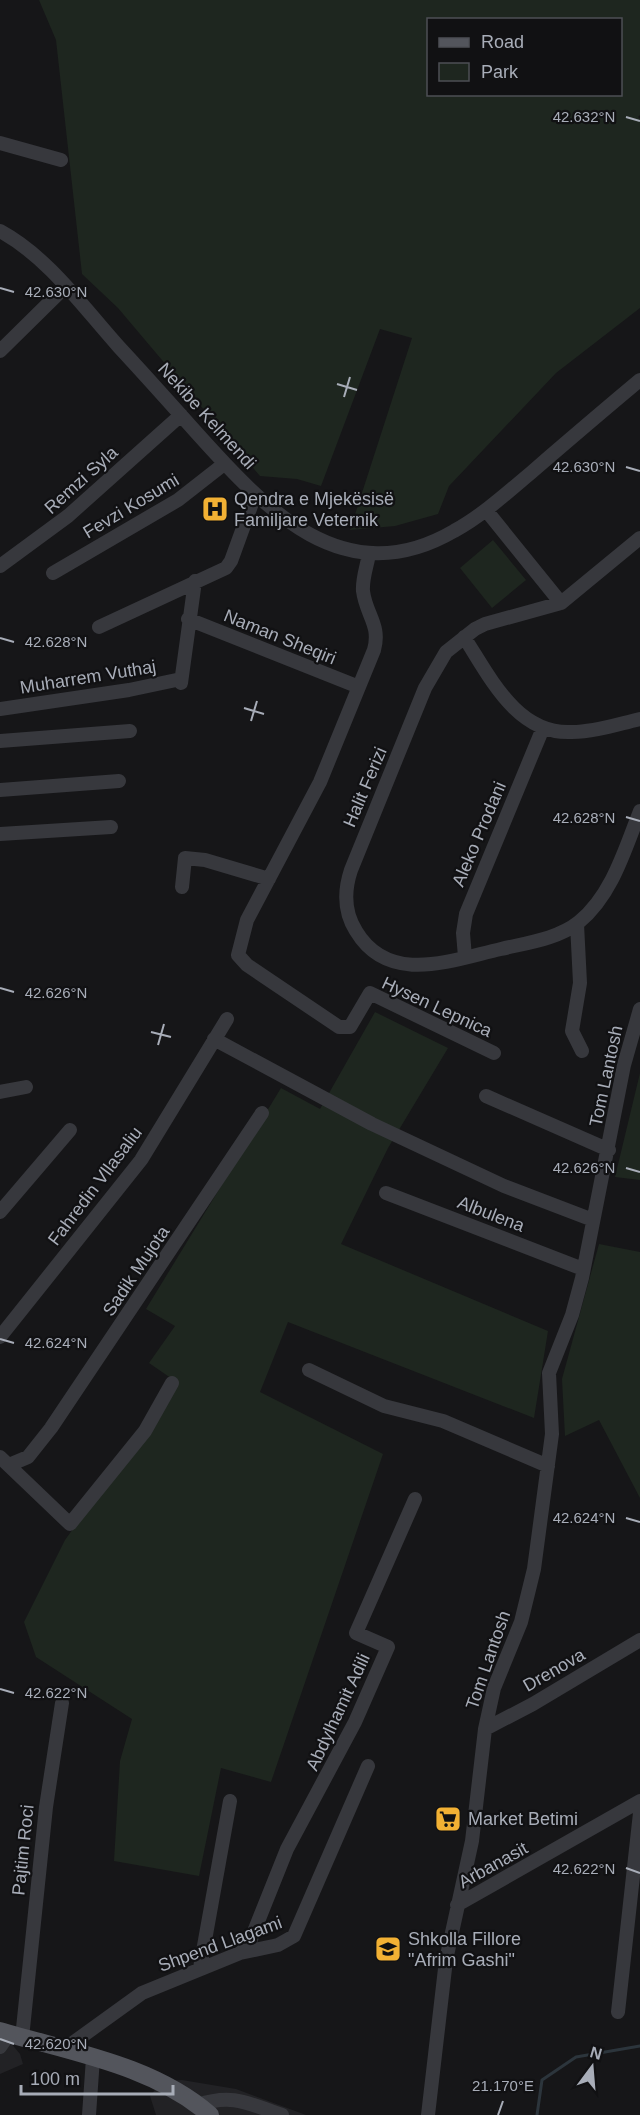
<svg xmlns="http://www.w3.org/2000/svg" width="640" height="2115" viewBox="0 0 640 2115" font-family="Arial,sans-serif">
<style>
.built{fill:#222225}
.green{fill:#1e261f;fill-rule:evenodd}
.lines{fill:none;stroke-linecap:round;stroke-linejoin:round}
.stream{stroke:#2c353c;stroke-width:3}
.minor{stroke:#37383d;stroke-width:14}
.major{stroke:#53555c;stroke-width:18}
.ticks{fill:none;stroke:#a8adb8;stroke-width:2}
.labels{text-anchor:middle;stroke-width:4.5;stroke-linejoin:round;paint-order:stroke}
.street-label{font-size:18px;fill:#a8adb8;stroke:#111113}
.poi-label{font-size:18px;fill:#a8adb8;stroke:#111113;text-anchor:start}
.ticks-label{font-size:15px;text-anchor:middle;fill:#a8adb8;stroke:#111113;stroke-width:4.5;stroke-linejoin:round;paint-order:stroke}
</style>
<rect width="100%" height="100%" fill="#161618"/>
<path class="built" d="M0,2030L20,2054L23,2064L0,2074Z
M182,2080L236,2089L306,2115H156L150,2096L162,2081Z"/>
<path class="green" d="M39,0H640V115L638,117L640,119V308L556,373L449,486L438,514L395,526L350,530L412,338L380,329L321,486L297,479L260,476L118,308L82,274L56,40ZM428,20H620V94H428Z
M493,540L526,580L492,608L460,568Z
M375,1012L448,1048L388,1148L341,1244L548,1331L534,1418L288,1322L260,1392L383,1454L271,1782L221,1768L199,1876L114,1861L120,1761L132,1719L36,1657L24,1622L65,1540L178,1383L149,1363L175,1326L146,1309L281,1088L320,1109Z
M640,1073V1180L615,1177Z
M599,1244L640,1252V1498L599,1420L565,1436L562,1379Z"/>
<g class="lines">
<path class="stream" d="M537,2115L542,2080L576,2057L640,2046"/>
<path class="minor" d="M0,143L61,160
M0,231C48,257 83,307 119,347C145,375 170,403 195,431C265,509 344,595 454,531C483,515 508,492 533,471C569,440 604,410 640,380
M0,351L65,287
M486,510L561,603
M640,538L561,603L485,624L475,629L446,652L425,688L351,870C344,891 344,912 356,931C389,986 452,960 501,949C526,943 558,939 579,922C612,895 625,849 640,811
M369,554C367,566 362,579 363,591C366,615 381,625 374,650L320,782L247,920L238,955L247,965L339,1027H350L370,993L494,1053
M0,566L68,516L181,415
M53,573L178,500L224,464
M188,619L359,687
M99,627L226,568L231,561L255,495
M464,637C490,677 517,735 572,732C595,732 618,724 640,719
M181,683L195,581
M0,709L129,690L181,679
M0,741L130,731
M0,790L119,781
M0,834L111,827
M182,887L185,858L205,860L269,879
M577,924L580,983L572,1031L582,1051
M465,957L463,933L466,914L543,728
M214,1039L372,1124L504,1186L593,1220
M0,1092L26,1087
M486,1096L609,1150
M386,1193L583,1269
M0,1212L70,1130
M0,1337L141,1160L227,1019
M309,1370L384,1406L443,1421L548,1466
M0,1457L70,1524L145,1431L172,1383
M9,1465L28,1457L51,1428L262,1113
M485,1729L533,1704L640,1640
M457,1905L640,1801
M240,1953L251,1939L287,1849L355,1722L388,1647L356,1633L415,1499
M200,1968L230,1801
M618,2012L640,1813
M22,2038L46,1807L62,1703
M0,2047L9,2034
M63,2050L142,1993L240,1953L278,1945L294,1936L368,1766
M198,2105C233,2093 249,2104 282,2115
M89,2115L93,2058
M428,2115L446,1960L472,1841L485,1729L494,1688L521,1622L534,1569L552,1434L549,1373L572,1315L582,1278L624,1065L640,1009"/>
<path class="major" d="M0,2031C70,2052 153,2065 210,2115"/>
</g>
<path class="ticks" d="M626,117L640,121M0,288L14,292M337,384L357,390M344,397L350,377M626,467L640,471M0,638L14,642M244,708L264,714M251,721L257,701M626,817L640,821M0,988L14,992M151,1032L171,1037M158,1045L164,1024M626,1168L640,1172M0,1339L14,1343M626,1518L640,1522M0,1689L14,1693M626,1868L640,1873M0,2039L14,2044M498,2115L503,2101"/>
<defs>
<symbol id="hospital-square" viewBox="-11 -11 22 22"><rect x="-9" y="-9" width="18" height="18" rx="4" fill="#f2b134" stroke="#111113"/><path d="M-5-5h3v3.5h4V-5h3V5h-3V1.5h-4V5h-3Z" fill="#111"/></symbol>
<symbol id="supermarket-square" viewBox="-11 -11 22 22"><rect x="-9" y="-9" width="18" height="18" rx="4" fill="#f2b134" stroke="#111113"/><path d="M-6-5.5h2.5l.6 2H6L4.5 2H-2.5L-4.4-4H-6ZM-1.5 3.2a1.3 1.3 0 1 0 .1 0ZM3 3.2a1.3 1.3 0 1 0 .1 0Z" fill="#111"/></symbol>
<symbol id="school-square" viewBox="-11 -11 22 22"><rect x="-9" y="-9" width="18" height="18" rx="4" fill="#f2b134" stroke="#111113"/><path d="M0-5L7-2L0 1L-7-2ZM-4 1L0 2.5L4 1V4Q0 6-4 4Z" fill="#111"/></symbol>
</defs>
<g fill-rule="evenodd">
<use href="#hospital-square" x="200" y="494" width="30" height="30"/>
<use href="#supermarket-square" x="433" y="1804" width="30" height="30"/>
<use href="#school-square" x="373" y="1934" width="30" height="30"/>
</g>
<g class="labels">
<g class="street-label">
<text transform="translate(207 416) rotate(48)" y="6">Nekibe Kelmendi</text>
<text transform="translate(81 480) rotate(-42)" y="6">Remzi Syla</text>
<text transform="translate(131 506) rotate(-31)" y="6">Fevzi Kosumi</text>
<text transform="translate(280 637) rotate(22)" y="6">Naman Sheqiri</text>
<text transform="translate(88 677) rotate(-9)" y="6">Muharrem Vuthaj</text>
<text transform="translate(365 787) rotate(-67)" y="6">Halit Ferizi</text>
<text transform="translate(479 834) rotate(-67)" y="6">Aleko Prodani</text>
<text transform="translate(437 1007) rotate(25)" y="6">Hysen Lepnica</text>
<text transform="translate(606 1076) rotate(-78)" y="6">Tom Lantosh</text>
<text transform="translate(95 1186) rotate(-53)" y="6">Fahredin Vllasaliu</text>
<text transform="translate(491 1214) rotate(21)" y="6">Albulena</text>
<text transform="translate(136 1271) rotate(-56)" y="6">Sadik Mujota</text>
<text transform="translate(488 1660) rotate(-71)" y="6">Tom Lantosh</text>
<text transform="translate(554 1670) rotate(-30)" y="6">Drenova</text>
<text transform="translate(338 1712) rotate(-65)" y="6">Abdylhamit Adili</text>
<text transform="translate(23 1850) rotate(-84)" y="6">Pajtim Roci</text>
<text transform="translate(493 1865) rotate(-29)" y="6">Arbanasit</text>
<text transform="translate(220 1944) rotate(-20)" y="6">Shpend Llagami</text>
</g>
<g class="poi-label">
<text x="234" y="505">Qendra e Mjekësisë<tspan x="234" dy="21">Familjare Veternik</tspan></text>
<text x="468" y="1825">Market Betimi</text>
<text x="408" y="1945">Shkolla Fillore<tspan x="408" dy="21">"Afrim Gashi"</tspan></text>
</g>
</g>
<g class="ticks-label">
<text x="584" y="122">42.632°N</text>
<text x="56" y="297">42.630°N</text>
<text x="584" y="472">42.630°N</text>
<text x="56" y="647">42.628°N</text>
<text x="584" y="823">42.628°N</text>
<text x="56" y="998">42.626°N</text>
<text x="584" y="1173">42.626°N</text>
<text x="56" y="1348">42.624°N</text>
<text x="584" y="1523">42.624°N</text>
<text x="56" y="1698">42.622°N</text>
<text x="584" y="1874">42.622°N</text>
<text x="56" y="2049">42.620°N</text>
<text x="503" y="2091">21.170°E</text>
</g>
<rect x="427" y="18" width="195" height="78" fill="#111113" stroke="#4d4f55" stroke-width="1.5"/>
<rect x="439" y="38" width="30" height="9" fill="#53555c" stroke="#4d4f55" stroke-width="1.5"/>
<text x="481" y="48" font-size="18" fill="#a8adb8">Road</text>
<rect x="439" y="63" width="30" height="18" fill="#1e261f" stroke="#4d4f55" stroke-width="1.5"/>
<text x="481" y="78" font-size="18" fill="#a8adb8">Park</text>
<g transform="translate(592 2067) rotate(16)" stroke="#111113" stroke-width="4.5" paint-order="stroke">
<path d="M0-4.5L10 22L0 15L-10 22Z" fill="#a8adb8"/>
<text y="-9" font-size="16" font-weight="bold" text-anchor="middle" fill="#a8adb8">N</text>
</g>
<path d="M21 2085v9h152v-9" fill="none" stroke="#a8adb8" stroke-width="3"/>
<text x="30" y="2085" font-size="18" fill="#a8adb8" stroke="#111113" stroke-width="4.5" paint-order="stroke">100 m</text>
</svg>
